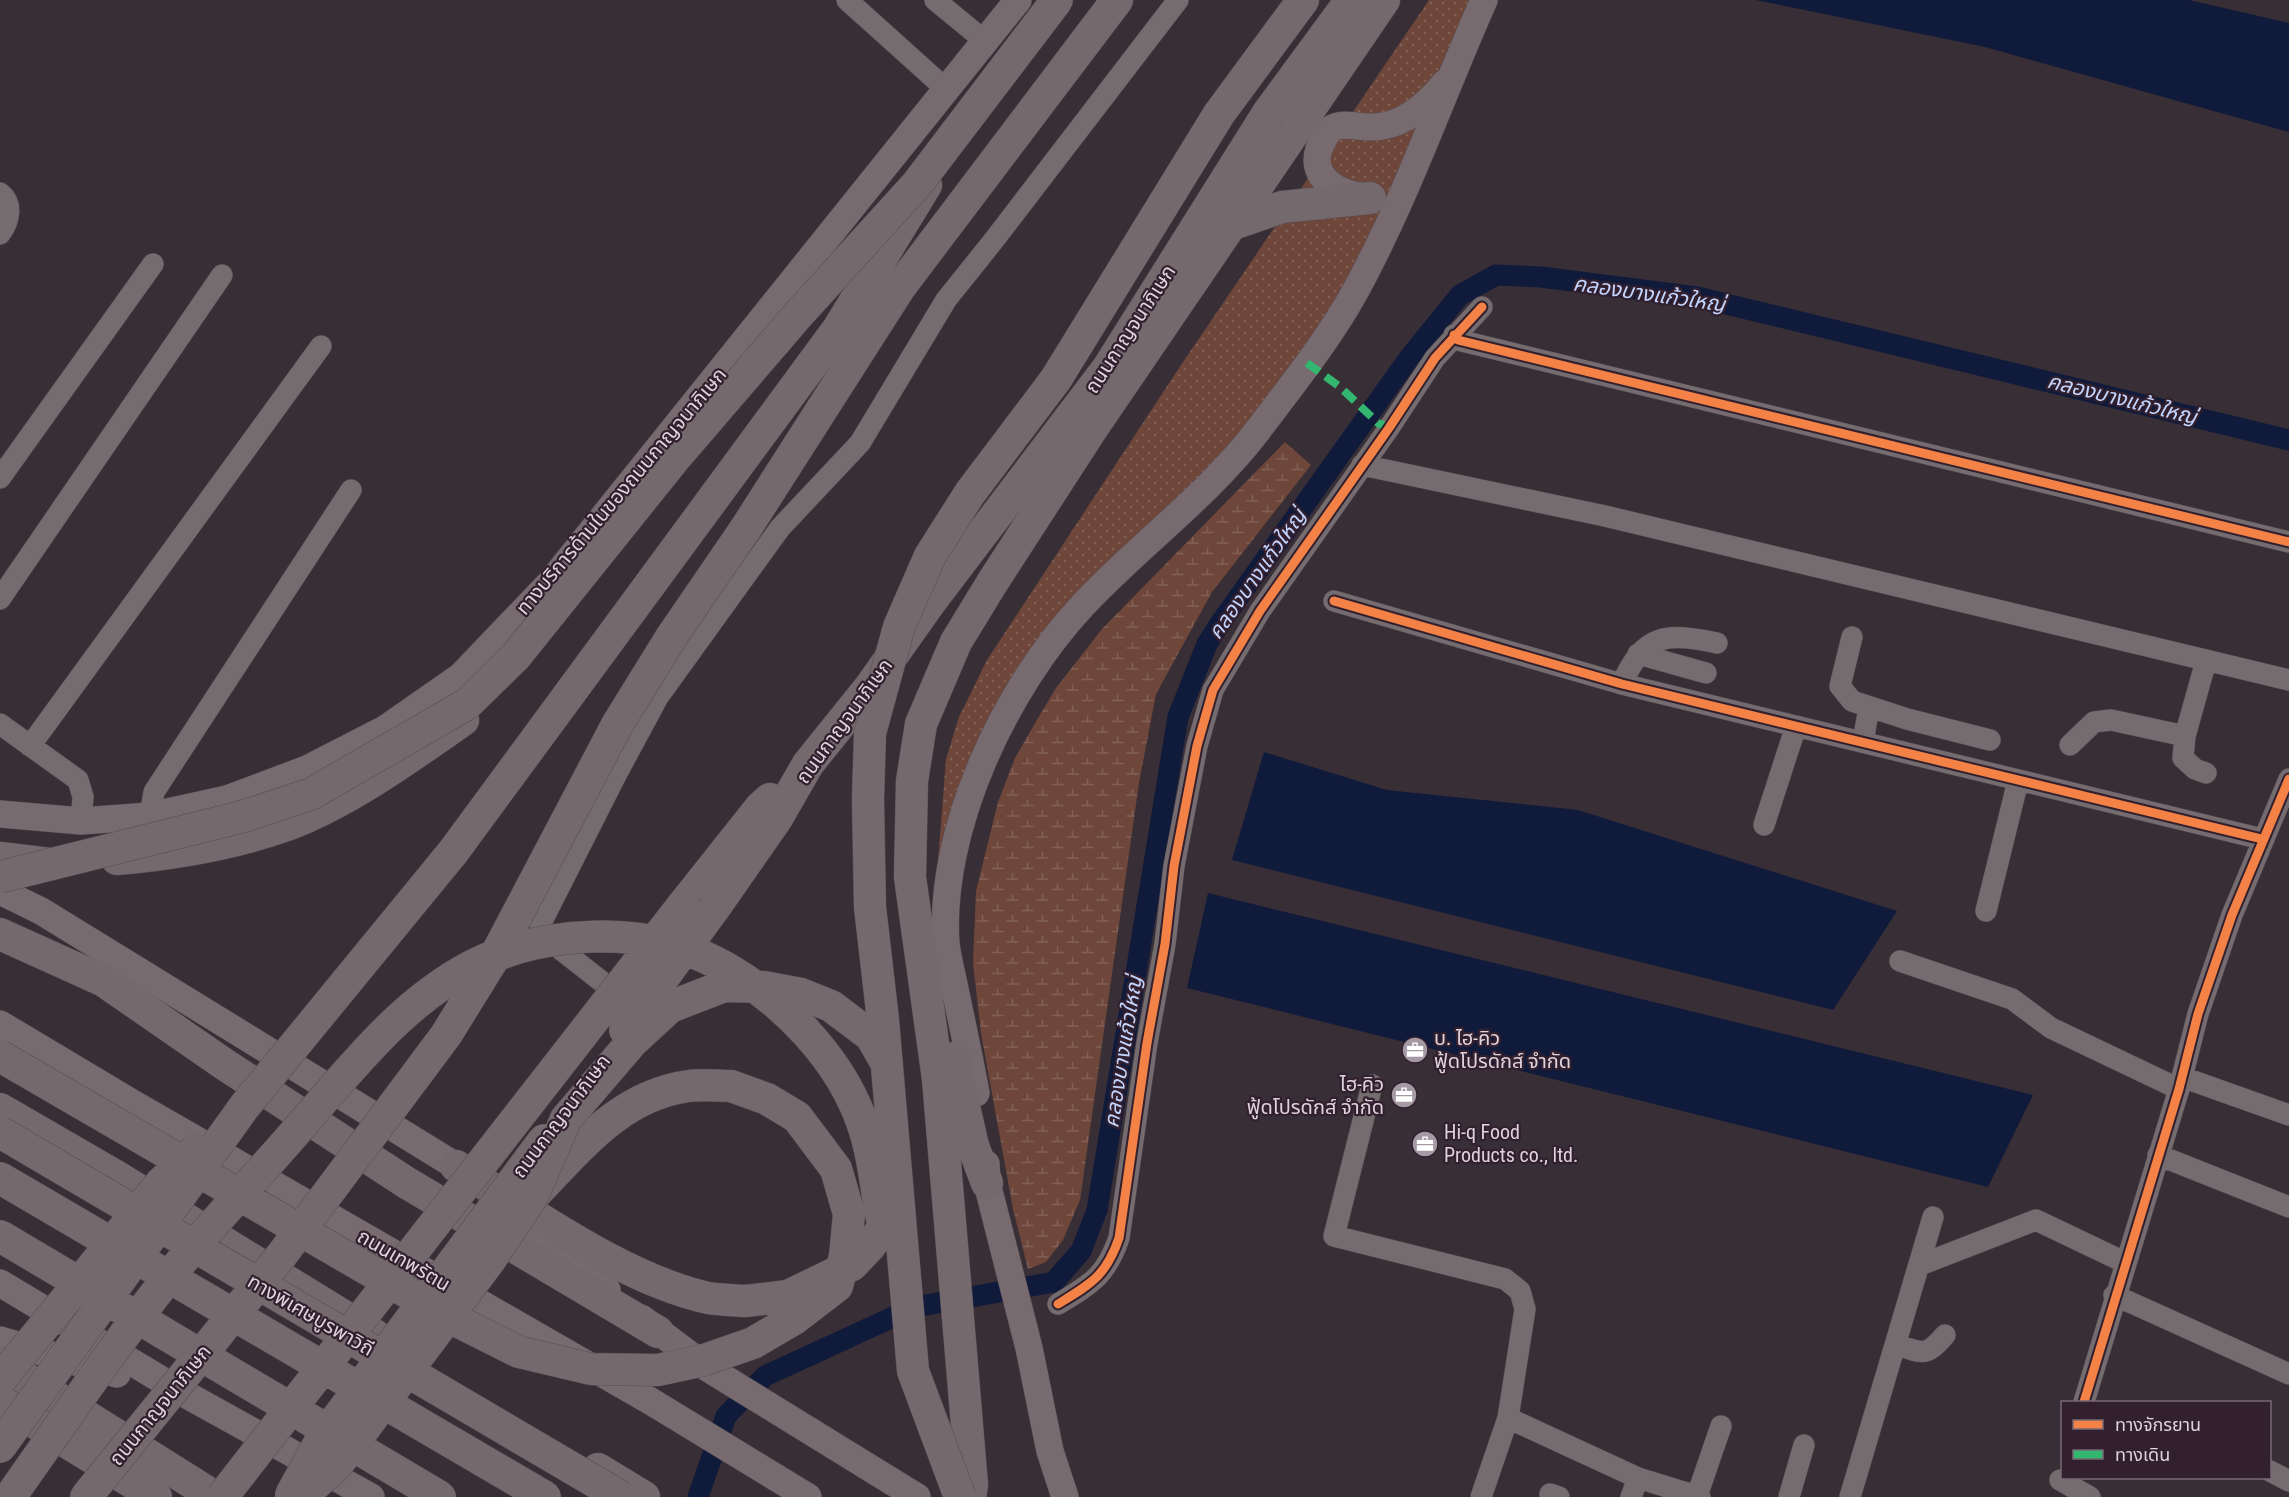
<svg xmlns="http://www.w3.org/2000/svg" width="2289" height="1497" viewBox="0 0 2289 1497" font-family="'Roboto Condensed','Noto Sans Thai',sans-serif">
<style>
.grass{fill:url(#grass-dots)}
.wetland{fill:url(#wetland-marsh)}
.water{fill:#101a3b}
.lines{fill:none;stroke-linecap:round;stroke-linejoin:round}
.canal{stroke:#101a3b;stroke-width:21}
.minor-casing{stroke:#554d53;stroke-width:22}
.major-casing{stroke:#554d53;stroke-width:28}
.highway-casing{stroke:#554d53;stroke-width:33}
.minor{stroke:#756c6f;stroke-width:21}
.major{stroke:#786b70;stroke-width:27}
.highway{stroke:#74696d;stroke-width:32}
.highway-bridge-casing{stroke:#554d53;stroke-width:33;stroke-linecap:butt}
.highway-bridge{stroke:#74696d;stroke-width:32}
.quiet{stroke:#33b770;stroke-width:8;stroke-dasharray:15 8;stroke-linecap:butt}
.cycleway-casing{stroke:#32202e;stroke-width:13}
.cycleway{stroke:#f48246;stroke-width:9}
.labels{text-anchor:middle;stroke-width:4.5;stroke-linejoin:round;paint-order:stroke}
.street-label{font-size:20px;fill:#dfd3dd;stroke:#32202e}
.poi-label{font-size:20px;fill:#dfd3dd;stroke:#32202e;text-anchor:start}
.water-label{font-size:21px;font-style:italic;fill:#c3d5ff;stroke:#32202e}
</style>
<defs>
<pattern id="grass-dots" width="8" height="8" patternUnits="userSpaceOnUse" patternTransform="scale(1.5)"><rect width="8" height="8" fill="#6e463a"/><path d="M2 2h.1M6 6h.1" fill="none" stroke="#826056" stroke-width="1.8" stroke-linecap="round"/></pattern>
<pattern id="wetland-marsh" width="20" height="14" patternUnits="userSpaceOnUse" patternTransform="scale(1.5)"><rect width="20" height="14" fill="#6e463a"/><path d="M1 5h8M5 5V1M11 12h8M15 12V8" fill="none" stroke="#826056"/></pattern>
</defs>
<rect width="100%" height="100%" fill="#382e36"/>
<path class="grass" d="M1429,0H1493L1341,330L1061,645L995,751L942,874L938,861L946,759L959,717L987,660L1181,365Z"/>
<path class="wetland" d="M1285,442L1311,465L1212,592L1156,694L1139,783L1080,1200L1063,1240L1046,1262L1028,1269L1013,1209L981,1033L973,963L976,891L998,802L1015,758L1038,718L1056,688L1102,629Z"/>
<path class="water" d="M1756,0H2189L2289,23V132L1985,47Z
M1264,752L1387,790L1578,810L1897,911L1833,1010L1232,860Z
M1208,893L2033,1095L1988,1187L1187,988Z"/>
<g class="lines">
<path class="canal" d="M698,1497L726,1416L765,1376L915,1307L1054,1282L1081,1251L1097,1210L1178,717L1207,644L1221,622L1409,358L1460,295L1496,275L1541,277L1697,297L2289,440"/>
<defs>
<path id="minor" d="M847,0L947,90
M935,0L986,42
M0,193C14,204 9,222 0,234
M1454,335L1458,340L2289,542
M1362,465L1605,516L2289,680
M0,478L153,264
M0,599L222,275
M1334,601L1622,684L2262,839
M1852,637L1840,686L1852,701L1907,719L1990,740
M1638,654L1706,673
M1622,684C1644,632 1668,633 1717,643
M0,724L78,780L83,797L81,821
M1863,742L1869,707
M2070,745L2094,722L2111,720L2185,736
M30,746L321,346
M2206,773L2195,769L2183,758L2185,736L2206,661
M150,816L154,792L351,490
M1764,825L1796,726
M1986,911L2018,781
M1900,961L2012,999L2051,1028L2179,1089
M601,981L541,934L540,925L616,775L658,697L780,528L860,443L946,300L994,240L1178,0
M2182,1077L2289,1115
M1372,1085L1334,1236L1505,1279L1520,1291L1525,1309L1508,1418L1481,1497
M2158,1155L2289,1207
M1920,1265L2036,1220L2124,1262
M2114,1295L2289,1374
M1058,1304C1091,1284 1106,1276 1119,1238L1147,1043L1165,944L1174,866L1197,746L1213,690L1260,611L1389,428L1435,358L1482,307
M1896,1344C1923,1354 1926,1357 1945,1335
M2084,1402L2179,1089L2198,1014L2232,915L2289,779
M1508,1418L1638,1478L1700,1497
M2270,1471L2289,1481
M2060,1480L2090,1497
M1550,1494L1559,1497
M1697,1496L1721,1426
M1631,1497L1638,1478
M1789,1497L1804,1445
M1850,1497L1933,1217"/>
<path id="major" d="M1365,197C1340,194 1309,179 1319,149C1322,142 1325,134 1331,129C1343,121 1359,128 1372,127C1402,127 1427,105 1445,83
M0,814L81,821L150,816L227,799L307,769L385,729L461,676L551,582L1018,0
M0,891L41,911L456,1166L472,1179
M0,1024L134,1104L652,1402L808,1497
M976,1093C970,1060 963,1027 956,994C953,978 948,960 946,944C938,829 1006,687 1083,605C1139,545 1208,496 1258,430C1292,385 1329,339 1356,290C1407,196 1441,97 1484,0
M986,1164L987,1183L1029,1348L1050,1451L1065,1497
M523,1221L607,1290
M0,1283L185,1394L371,1497
M641,1318L706,1367L917,1497
M0,1340L117,1374"/>
<path id="highway" d="M1219,114L1303,0
M1233,224L1282,207L1370,198
M746,528L900,287L1117,0
M453,852L838,329L926,185
M0,858L50,864
M117,859C174,854 233,844 287,825C348,802 410,757 463,720
M683,905L760,808L770,799
M715,907L777,818L808,764L870,687L931,601L1108,368L1268,113L1351,0
M0,934L104,981L224,1064L407,1183L658,1332
M953,1058L973,1146L987,1183
M0,1109L114,1175L376,1336
M456,1166C531,1212 623,1279 708,1298C720,1300 733,1300 745,1301
M534,1195C580,1148 620,1095 689,1086C702,1084 717,1086 731,1086
M0,1362L215,1497
M0,1401L156,1497
M598,1469L644,1497
M970,1497L972,1485L938,1079L910,877L912,781L921,724L956,642L992,583L1091,430L1384,0"/>
</defs>
<use href="#minor" class="minor-casing"/>
<use href="#major" class="major-casing"/>
<use href="#highway" class="highway-casing"/>
<use href="#minor" class="minor"/>
<use href="#major" class="major"/>
<use href="#highway" class="highway"/>
<defs>
<path id="highway-bridge" d="M0,877L241,817L311,794L467,704L516,656L675,458L797,316L917,184L1057,0
M625,1030L715,907
M0,1056L455,1320L519,1352L591,1369L658,1370L704,1360L753,1343L794,1319L837,1286L845,1256L849,1214L836,1169L797,1117L767,1099L731,1086
M0,1132L621,1497
M0,1178L545,1497
M0,1236L440,1497
M745,1301L788,1296L852,1265L870,1246L892,1215L896,1204
M0,1380L161,1183L196,1150
M0,1447L244,1107L453,852
M291,1495L321,1440L544,1140
M10,1497C62,1424 112,1348 168,1278C209,1226 256,1178 299,1128C351,1069 401,1003 472,966C543,930 643,925 715,962C780,996 843,1059 865,1131C874,1159 876,1190 882,1219
M86,1497L281,1256L446,1035L498,951L617,725L672,636L746,528
M222,1497L683,905
M301,1497L337,1465L490,1260L532,1197L566,1119L632,1042L670,1007L724,986L764,987L801,994L831,1006L871,1036L887,1064
M960,1497L913,1371L883,1020L870,907L868,799L870,733L899,627L930,556L970,493L1056,379L1219,114"/>
</defs>
<use href="#highway-bridge" class="highway-bridge-casing"/>
<use href="#highway-bridge" class="highway-bridge"/>
<path class="quiet" d="M1307,363L1340,387L1378,423L1389,428"/>
<defs>
<path id="cycleway" d="M1454,335L1458,340L2289,542
M1334,601L1622,684L2262,839
M1058,1304C1091,1284 1106,1276 1119,1238L1147,1043L1165,944L1174,866L1197,746L1213,690L1260,611L1389,428L1435,358L1482,307
M2084,1402L2179,1089L2198,1014L2232,915L2289,779"/>
</defs>
<use href="#cycleway" class="cycleway-casing"/>
<use href="#cycleway" class="cycleway"/>
</g>
<defs>
<symbol id="office-disc" viewBox="-11 -11 22 22"><circle r="9.5" fill="#a599a3" stroke="#32202e"/><path d="M-6-3h4V-5.5h4V-3h4V5H-6ZM-1-4.5V-3h2v-1.5ZM-6 0V1H6V0Z" fill="#fff"/></symbol>
</defs>
<g fill-rule="evenodd">
<use href="#office-disc" x="1400" y="1035" width="30" height="30"/>
<use href="#office-disc" x="1389" y="1080" width="30" height="30"/>
<use href="#office-disc" x="1410" y="1129" width="30" height="30"/>
</g>
<g class="labels">
<g class="street-label">
<text transform="translate(1130 329) rotate(-57)" y="7">ถนนกาญจนาภิเษก</text>
<text transform="translate(621 491) rotate(-50)" y="7">ทางบริการด้านในของถนนกาญจนาภิเษก</text>
<text transform="translate(844 721) rotate(-54)" y="7">ถนนกาญจนาภิเษก</text>
<text transform="translate(561 1116) rotate(-53)" y="7">ถนนกาญจนาภิเษก</text>
<text transform="translate(404 1260) rotate(30)" y="7">ถนนเทพรัตน</text>
<text transform="translate(311 1315) rotate(30)" y="7">ทางพิเศษบูรพาวิถี</text>
<text transform="translate(160 1405) rotate(-51)" y="7">ถนนกาญจนาภิเษก</text>
</g>
<g class="poi-label">
<text x="1434" y="1045">บ. ไฮ-คิว<tspan x="1434" dy="23">ฟู้ดโปรดักส์ จำกัด</tspan></text>
<text x="1384" y="1091" text-anchor="end">ไฮ-คิว<tspan x="1384" dy="23">ฟู้ดโปรดักส์ จำกัด</tspan></text>
<text x="1444" y="1139">Hi-q Food<tspan x="1444" dy="23">Products co., ltd.</tspan></text>
</g>
<g class="water-label">
<text transform="translate(1649 294) rotate(8)" y="7">คลองบางแก้วใหญ่</text>
<text transform="translate(2122 399) rotate(14)" y="7">คลองบางแก้วใหญ่</text>
<text transform="translate(1257 574) rotate(-55)" y="7">คลองบางแก้วใหญ่</text>
<text transform="translate(1123 1052) rotate(-81)" y="7">คลองบางแก้วใหญ่</text>
</g>
</g>
<rect x="2061" y="1401" width="210" height="78" fill="#32202e" stroke="#776874" stroke-width="1.5"/>
<rect x="2073" y="1420" width="30" height="9" fill="#f48246" stroke="#776874" stroke-width="1.5"/>
<text x="2115" y="1431" font-size="18" fill="#dfd3dd">ทางจักรยาน</text>
<rect x="2073" y="1450" width="30" height="9" fill="#33b770" stroke="#776874" stroke-width="1.5"/>
<text x="2115" y="1461" font-size="18" fill="#dfd3dd">ทางเดิน</text>
</svg>
